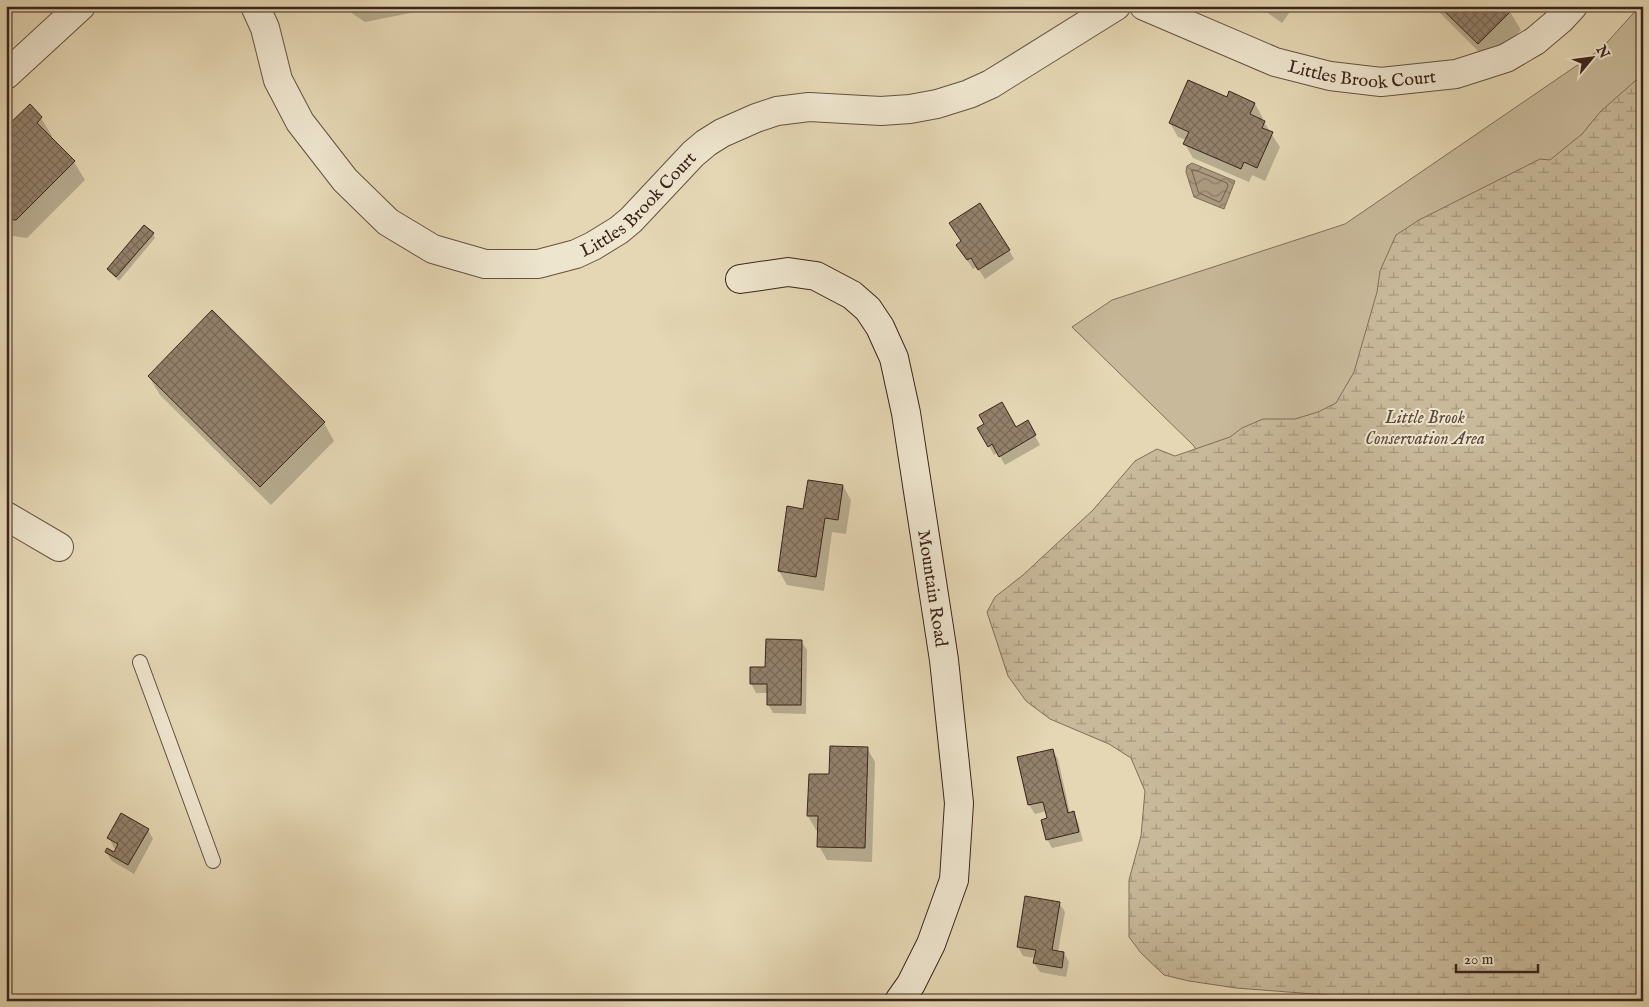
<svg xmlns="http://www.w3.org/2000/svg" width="1649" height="1007" font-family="'IM FELL English',serif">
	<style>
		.green { fill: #c8b99a; stroke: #826e5a }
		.wetland { fill: url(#wetland-marsh); stroke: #826e5a }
		.water { fill: url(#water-waves); stroke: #7e6b58 }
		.shadow { fill: #0003 }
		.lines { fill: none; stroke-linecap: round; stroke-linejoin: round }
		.shore { stroke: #735f4e; stroke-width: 1 }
		.building { fill: url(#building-cross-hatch); stroke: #3b241b }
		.lane-casing { stroke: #665141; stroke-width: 16 }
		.street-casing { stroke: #665141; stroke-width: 30 }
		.secondary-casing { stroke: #3b241b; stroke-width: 30 }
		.lane { stroke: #eee5ce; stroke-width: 14 }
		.street { stroke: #eee5ce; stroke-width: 28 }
		.secondary { stroke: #eee5ce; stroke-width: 28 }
		.labels { text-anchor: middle; stroke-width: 4; stroke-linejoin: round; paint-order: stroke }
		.street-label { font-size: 18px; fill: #3b241b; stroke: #eee5ce }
		.park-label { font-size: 18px; font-style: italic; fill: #5e493b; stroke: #eee5ce }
	</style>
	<defs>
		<pattern id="wetland-marsh" width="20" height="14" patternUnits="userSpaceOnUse" patternTransform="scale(1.25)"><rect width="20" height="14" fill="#c8b99a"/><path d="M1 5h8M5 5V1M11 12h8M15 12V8" fill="none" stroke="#a4967d"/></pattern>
		<pattern id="water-waves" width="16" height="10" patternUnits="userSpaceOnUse" patternTransform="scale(1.25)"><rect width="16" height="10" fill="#ab9a80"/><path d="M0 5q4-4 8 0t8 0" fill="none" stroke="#8c7d68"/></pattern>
		<pattern id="building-cross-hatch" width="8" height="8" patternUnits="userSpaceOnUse" patternTransform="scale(1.25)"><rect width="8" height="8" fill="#93816b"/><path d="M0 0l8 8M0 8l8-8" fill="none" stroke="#796957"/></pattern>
	</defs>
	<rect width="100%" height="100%" fill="#e5d7b4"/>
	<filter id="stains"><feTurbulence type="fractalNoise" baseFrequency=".004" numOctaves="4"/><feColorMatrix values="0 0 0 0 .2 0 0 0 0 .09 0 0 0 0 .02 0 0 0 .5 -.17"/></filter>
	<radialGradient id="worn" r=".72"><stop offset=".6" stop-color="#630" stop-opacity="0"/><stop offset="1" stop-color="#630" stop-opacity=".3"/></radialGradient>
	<path class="green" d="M1640,6H1643V1001L1275,621L1194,446L1072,327L1112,300L1345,224L1601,49Z"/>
	<path class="wetland" d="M1643,74V1001H1372L1353,997L1236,988L1189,981L1164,975L1141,953L1129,937V880L1141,836L1145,791L1131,758L1109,744L1050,719L1026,701L1008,676L987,612L995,597L1023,575L1093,510L1135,461L1157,449L1175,456L1230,437L1242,428L1263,419H1295L1318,412L1336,403L1354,372L1377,292L1380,271L1396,235L1419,220L1540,159L1550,160L1582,134L1601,111Z"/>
	<path class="water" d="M1192,163L1235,181L1224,209L1194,197L1186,172L1187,166Z"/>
	<path class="shadow" d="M341,6H446L365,22Z
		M1258,6H1294L1282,23Z
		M1433,6H1513L1509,10L1521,30L1489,62Z
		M1228,98L1255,104L1263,118L1261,120L1264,122L1280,147L1265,181L1252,175L1249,182L1193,158L1185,144L1186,140L1178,137L1170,123Z
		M30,106L41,118L52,136L50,138L74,162L85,180L27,238L13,236L6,243V129Z
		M153,234L155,238L119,281L111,273L108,269Z
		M1009,250L1014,259L985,279L977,267L973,269L963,254Z
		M149,377L324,423L334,441L271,505L160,395Z
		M1027,422L1040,445L1005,465L998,453L994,455L979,429H1016Z
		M843,486L851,500L846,534L832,532L824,591L787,585L779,571L788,508L804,510Z
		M801,641L807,650L806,714L773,713L768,704V693H756L751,683L767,668Z
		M867,748L875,762L872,862L827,860L819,846V830H816L808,816L830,775Z
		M1052,750L1058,759L1070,813H1073L1078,822L1083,841L1052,848L1047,839L1049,819L1047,811L1035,814L1029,805Z
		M148,830L153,839L134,874L112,861L106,852L114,854L117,849L114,848L109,838Z
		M1059,903L1065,912L1058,952L1064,953L1069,962L1066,977L1040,972L1034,963L1035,958L1023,956L1018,947Z"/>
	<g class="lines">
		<path class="shore" d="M1192,170H1195L1227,183L1228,186L1221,201L1219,202L1199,193Z"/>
	</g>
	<path class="building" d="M1439,6H1507L1511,11L1478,44Z
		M1188,80L1227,97L1229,91L1255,103L1250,114L1265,121L1262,128L1273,132L1257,168L1244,162L1241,169L1183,144L1189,132L1169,123Z
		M30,104L42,117L37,123L75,161L16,220L6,219V127Z
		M980,203L1010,250L978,270L971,258L967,260L956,245L961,241L949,223Z
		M144,225L154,233L116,277L107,269Z
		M212,310L325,422L260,487L148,376Z
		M1002,402L1016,427L1028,420L1036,435L999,457L992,444L988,447L977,428L984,424L979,415Z
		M808,480L843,485L838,520L825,518L816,577L778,571L787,506L803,509Z
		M766,639L802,640L801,705H767V684H750V667H765Z
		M830,746L868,747L865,848L817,847L818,816H807L809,774H829Z
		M1053,749L1068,813L1074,811L1079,832L1046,840L1041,820L1047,818L1043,802L1028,805L1017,757Z
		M121,813L149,829L128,865L105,852L107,848L114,852L118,844L107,838Z
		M1025,896L1060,902L1052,950L1064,952L1062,968L1033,963L1036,950L1017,947Z"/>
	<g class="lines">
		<defs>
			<path id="lane" d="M140,662L213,861"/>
			<g id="street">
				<path id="s1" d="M255,6L265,28L278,80L300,122L345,180L388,222L433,249L485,264H538L576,254L593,246L619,230L631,220L693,154L706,143L722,133L756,118L777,111L809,107L881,111L910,109L937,104L969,94L991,84L1116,6"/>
				<path id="s2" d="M1144,6L1275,62L1330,76L1381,82L1456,74L1506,58L1535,41L1561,19L1573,6"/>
				<path d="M6,75L81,6"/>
				<path d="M6,516L59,547"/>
			</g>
			<g id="secondary">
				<path id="s3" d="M740,279L788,272L816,276L852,295L868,309L880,327L894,358L906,413L944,660L959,803L954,880L931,944L911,984L899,1001"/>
			</g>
		</defs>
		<use href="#lane" class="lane-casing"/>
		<use href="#street" class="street-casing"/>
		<use href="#secondary" class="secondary-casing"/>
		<use href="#lane" class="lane"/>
		<use href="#street" class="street"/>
		<use href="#secondary" class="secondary"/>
	</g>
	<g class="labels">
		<g class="street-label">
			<text dy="6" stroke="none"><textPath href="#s2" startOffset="231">Littles Brook Court</textPath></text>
			<text dy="6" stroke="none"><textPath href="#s1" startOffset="538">Littles Brook Court</textPath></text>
			<text dy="6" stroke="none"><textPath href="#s3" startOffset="428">Mountain Road</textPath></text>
		</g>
		<g class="park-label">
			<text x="1425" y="423">Little Brook<tspan x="1425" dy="21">Conservation Area</tspan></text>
		</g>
	</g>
	<rect width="1649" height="1007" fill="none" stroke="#e5d7b4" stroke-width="25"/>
	<rect x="8" y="8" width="1634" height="992" fill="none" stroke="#3b241b" stroke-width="2.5"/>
	<rect x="12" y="12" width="1624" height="982" fill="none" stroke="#3b241b"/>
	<g transform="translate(1592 58) rotate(61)" stroke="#eee5ce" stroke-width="4" paint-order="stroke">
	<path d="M0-4L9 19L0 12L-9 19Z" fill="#3b241b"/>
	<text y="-8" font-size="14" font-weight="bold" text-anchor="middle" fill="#3b241b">N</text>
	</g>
	<path d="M1456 964v8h82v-8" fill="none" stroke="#3b241b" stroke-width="2.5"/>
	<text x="1464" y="964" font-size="15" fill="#3b241b" stroke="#eee5ce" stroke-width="4" paint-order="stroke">20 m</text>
	<rect width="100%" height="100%" filter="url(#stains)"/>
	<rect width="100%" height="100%" fill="url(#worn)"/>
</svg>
